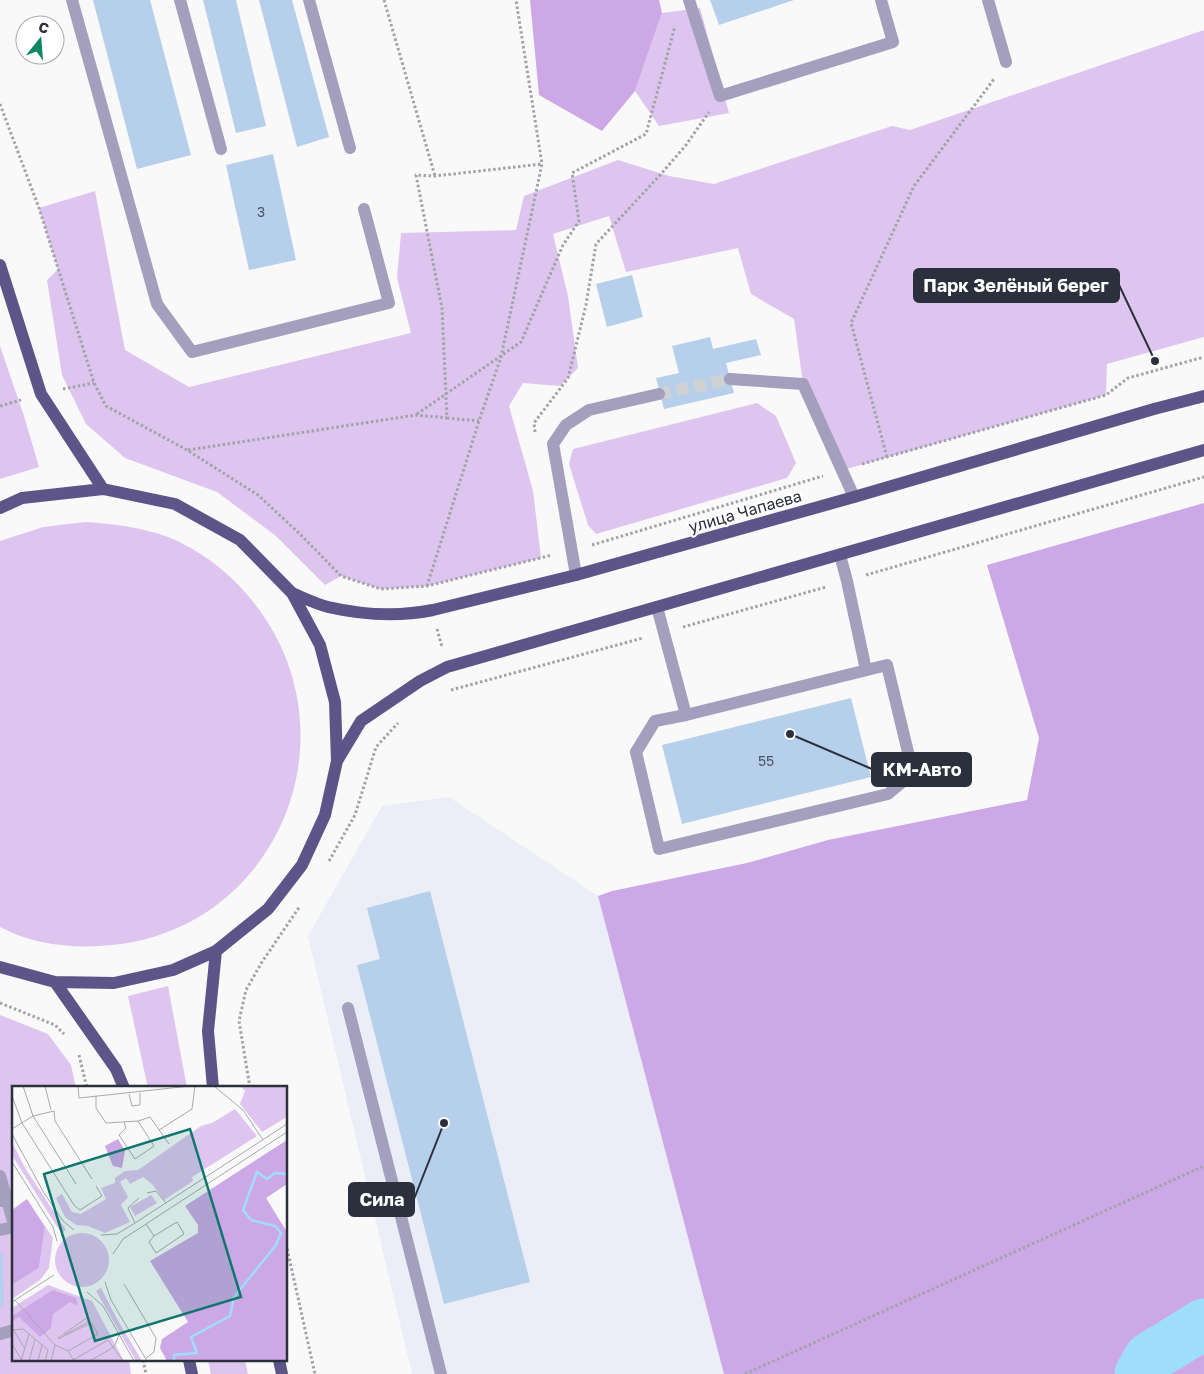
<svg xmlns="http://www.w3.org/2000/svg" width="1204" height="1374" font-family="'Golos Text',sans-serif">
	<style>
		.built { fill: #ebeef6 }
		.green { fill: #dec5ef }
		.forest { fill: #cda8e6 }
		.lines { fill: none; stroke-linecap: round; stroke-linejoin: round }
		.river { stroke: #9fddfc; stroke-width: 51 }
		.building { fill: #b6cfea }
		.minor-tunnel { stroke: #d0d1d3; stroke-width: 12; stroke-dasharray: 12 6; stroke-linecap: butt }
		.path { stroke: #a1a3a8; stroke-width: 3; stroke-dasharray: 2.5 2.5; stroke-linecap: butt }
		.minor { stroke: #a39fbc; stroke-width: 12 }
		.major { stroke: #5d5487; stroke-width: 12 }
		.labels { text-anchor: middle; stroke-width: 4.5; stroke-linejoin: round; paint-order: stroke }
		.number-label { font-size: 14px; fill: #4e5868 }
		.street-label { font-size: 16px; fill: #2c303c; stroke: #fff }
		.inset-river { fill: none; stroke: #9fddfc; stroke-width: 2.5 }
		.inset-road { fill: none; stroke: #a7a9ad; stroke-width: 1 }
		.view { fill: #0f766e; fill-opacity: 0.15; stroke: #0f766e; stroke-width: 2.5 }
		.inset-edge { fill: none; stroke: #2c303c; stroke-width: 2.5 }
		.leader { fill: none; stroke: #2c303c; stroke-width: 2 }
		.callout-dot { fill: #2c303c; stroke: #fff; stroke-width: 2 }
		.callout { fill: #2c303c; stroke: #2c303c; stroke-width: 2 }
		.callout-label { font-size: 18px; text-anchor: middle; font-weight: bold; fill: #fff }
	</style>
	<rect width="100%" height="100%" fill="#f9f9f9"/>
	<path class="built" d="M449,797L598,896L724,1374H412L308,936L382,806Z"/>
	<path class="green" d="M700,8L729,113L659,126L635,91L662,13Z
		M1204,30V337L1107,364L1106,395L843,470L803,384L794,319L751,294L738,248L626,272L609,216L553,234L568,296L578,368L560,386L523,383L509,406L533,491L541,558L427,586L381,589L341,576L325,585L276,536L217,492L125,458L86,424L62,375L47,280L58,269L39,208L95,191L125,350L189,387L411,333L397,278L401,233L516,230L524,196L618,160L669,176L714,184L892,126L910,130Z
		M0,346L24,416L39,467L0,479Z
		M757,403L776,416L796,463L787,478L596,534L588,525L569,464L573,449Z
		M85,522C114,524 141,527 168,537C200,550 229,572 250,598C359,728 282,928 112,945C74,949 34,945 0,927V541L43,527Z
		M168,986L187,1088H148L128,996Z
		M0,1015L48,1034L71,1065L76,1088H14V1360H129L131,1374H0Z
		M208,1360H245L248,1374H211Z"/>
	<path class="forest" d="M530,0H659L662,13L635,91L602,131L539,95Z
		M1204,503V1374H724L598,896L612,891L747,863L828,840L1027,800L1039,738L987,565Z"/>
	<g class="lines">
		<path class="river" d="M1140,1374L1149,1358L1204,1324"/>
	</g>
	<path class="building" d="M93,0H150L191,155L137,169Z
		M203,0H236L266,126L236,133Z
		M259,0H292L329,137L297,147Z
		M710,0H794L719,25Z
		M273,154L296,260L249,270L226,165Z
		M632,275L643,317L607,327L596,284Z
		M710,337L713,349L756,339L761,355L726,363L734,393L664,409L656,378L679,373L672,346Z
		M851,698L871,777L682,824L662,745Z
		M430,891L530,1282L444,1304L357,965L380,959L367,908Z
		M3,1253L4,1306L0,1307V1254Z"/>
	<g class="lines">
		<path class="minor-tunnel" d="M659,394L730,379"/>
		<path class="path" d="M384,0L435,176
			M0,104L39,208L94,383L106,406L187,450L258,495L302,536L341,576L381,589L427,586L552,555
			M63,389L94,383
			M0,406L21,400
			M417,414L521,342L563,245L579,221L572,173L646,134L675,26
			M447,418L479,421
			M535,432L534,423L568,378L586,305L596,244L661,174L686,145L709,112
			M188,450L416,415L447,418L442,308L416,175L435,176L542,164
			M887,457L851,323L914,186L994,79
			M862,464L1106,395L1128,378L1204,357
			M592,545L823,476
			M866,575L1204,477
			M427,586L479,421L501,357L542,164L516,0
			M683,627L826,587
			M437,629L442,647
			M451,690L643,638
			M329,861L355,815L376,747L398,723
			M0,1003L55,1025L64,1034
			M79,1055L87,1088
			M250,1088L239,1021L246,990L262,962L300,906
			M286,1244L315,1374
			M143,1360L146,1374
			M745,1374L1204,1166"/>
		<path class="minor" d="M72,0L157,304L192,352L389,303L364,209
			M180,0L221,149
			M309,0L350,148
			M689,0L720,96L893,42L881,0
			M988,0L1006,62
			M730,379L803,384L854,497
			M840,555L847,581L866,670
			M576,575L553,444L566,425L589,410L659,394
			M657,607L686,715L887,665L913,773L888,794L659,849L636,752L655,721L686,715
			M348,1008L441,1374
			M0,1176L7,1200
			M0,1201L7,1200L14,1224
			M0,1230L14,1227
			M0,1334L14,1330"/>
		<path class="major" d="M0,265L41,394L103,489
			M0,508L22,498L103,489L175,504L240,540L292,593L320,645L335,702L337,761L325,815L302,865L268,909L216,951L173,970L114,983L55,982L0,967
			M292,593C304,598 316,604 328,607C363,615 398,617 433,610L576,575L854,497L1154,409L1204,396
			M337,761L361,721L420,681L447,667L1204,450
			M55,982L116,1069L124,1088
			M213,1088L208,1031L216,951
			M189,1360L192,1374
			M279,1360L282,1374"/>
	</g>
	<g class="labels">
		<g class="number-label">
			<text x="261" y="217">3</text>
			<text x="766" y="766">55</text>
		</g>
		<g class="street-label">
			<text transform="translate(745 511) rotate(-16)" y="6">улица Чапаева</text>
		</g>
	</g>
	<g transform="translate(12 1086)">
		<rect width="275" height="275" fill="#f9f9f9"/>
		<path d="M228,0H275V31L250,46L228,18L233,5ZM223,23L245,50L180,91L181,95L152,114L140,98L131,91L118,98L114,92L108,96L116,111L109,119L118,136L93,147L76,140L64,139L53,131L44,112L50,108L60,126L69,128L94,113L89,102L103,97V92L113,85L126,84L189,40L200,37ZM0,56L13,82L54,144L49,147L1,71ZM139,109L145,117L123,130L118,121ZM15,113L41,152L37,182L28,194L0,213V199L27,182L33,141ZM43 174a27 27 0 1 1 54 0a27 27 0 1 1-54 0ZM36,199L80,215L112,275H0V222ZM89,202L104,231L130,275H124L84,205Z" fill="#dec5ef"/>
		<path d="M106,53L113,65L110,82L101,80L93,60ZM275,54V98L254,112L275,146V275H155L148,262L150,253L176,236L138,175L186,147V139L173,120ZM15,113L33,141L27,182L0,199V124ZM41,204L64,212L66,220L58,216L41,228L39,242L28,251L7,231L0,235V230Z" fill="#cda8e6"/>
		<path class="inset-river" d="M162,275V269L185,267L179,251L218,230L222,211L264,159L269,147L263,140L239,134L231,124L245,86L255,93L263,87L275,88"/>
		<path class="inset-road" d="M11,0L21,30L64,98M33,0L39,24M66,0L67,12L178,0M202,0L231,24L251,54M117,8L120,20L128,19V7M0,10L10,37L62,119L68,124L90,110L84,100M84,10V22L94,37L126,35L138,31L157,58M112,36L114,42L107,49L123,73L142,60L126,35M0,43L21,30L42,25L43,35L80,93M147,44L180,23L183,0M0,48L32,107L51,135L62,144M0,76L41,141L45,155M135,107L144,105L154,117M123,137L116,122L127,112M134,138L142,150L165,136L172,148L144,167L137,156L142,150M89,149L105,148L123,137L275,38M101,168L111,153L275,46M93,196L99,214L135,275M112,198L144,252L142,266L134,272M75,206L91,220L122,275M3,214L43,259L56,265L62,275M0,216L42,189M1,243L13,263M0,244L11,243L17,248M52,249L78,235M46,252L76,231L77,234M46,253L79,237L86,248L56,265M0,258L9,273M61,274L96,254L111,275M9,275L17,248L36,264L33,275M17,275L23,253M26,275L30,259M39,275L43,259M78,275L102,261L107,249"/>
		<path class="view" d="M178,43L229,211L83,255L32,88Z"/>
		<rect width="275" height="275" class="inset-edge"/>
	</g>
	<path class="leader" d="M1155 361L1119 285M790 734L872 769M444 1123L414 1199"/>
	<g class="callout-dot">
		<circle cx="1155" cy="361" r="5"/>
		<circle cx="790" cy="734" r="5"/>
		<circle cx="444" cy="1123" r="5"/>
	</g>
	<g class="callout">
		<rect x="914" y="269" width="205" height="33" rx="5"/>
		<rect x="872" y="753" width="99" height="33" rx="5"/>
		<rect x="349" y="1183" width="65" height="33" rx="5"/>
	</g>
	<g class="callout-label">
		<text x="1016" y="292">Парк Зелёный берег</text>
		<text x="922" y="776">КМ-Авто</text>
		<text x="382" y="1206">Сила</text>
	</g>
	<g transform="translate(40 40) rotate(17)"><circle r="24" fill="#ffffff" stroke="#abacb1"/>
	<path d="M0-4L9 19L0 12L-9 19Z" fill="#0f8666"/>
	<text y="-8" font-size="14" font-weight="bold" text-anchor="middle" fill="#2c303c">С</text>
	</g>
</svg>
